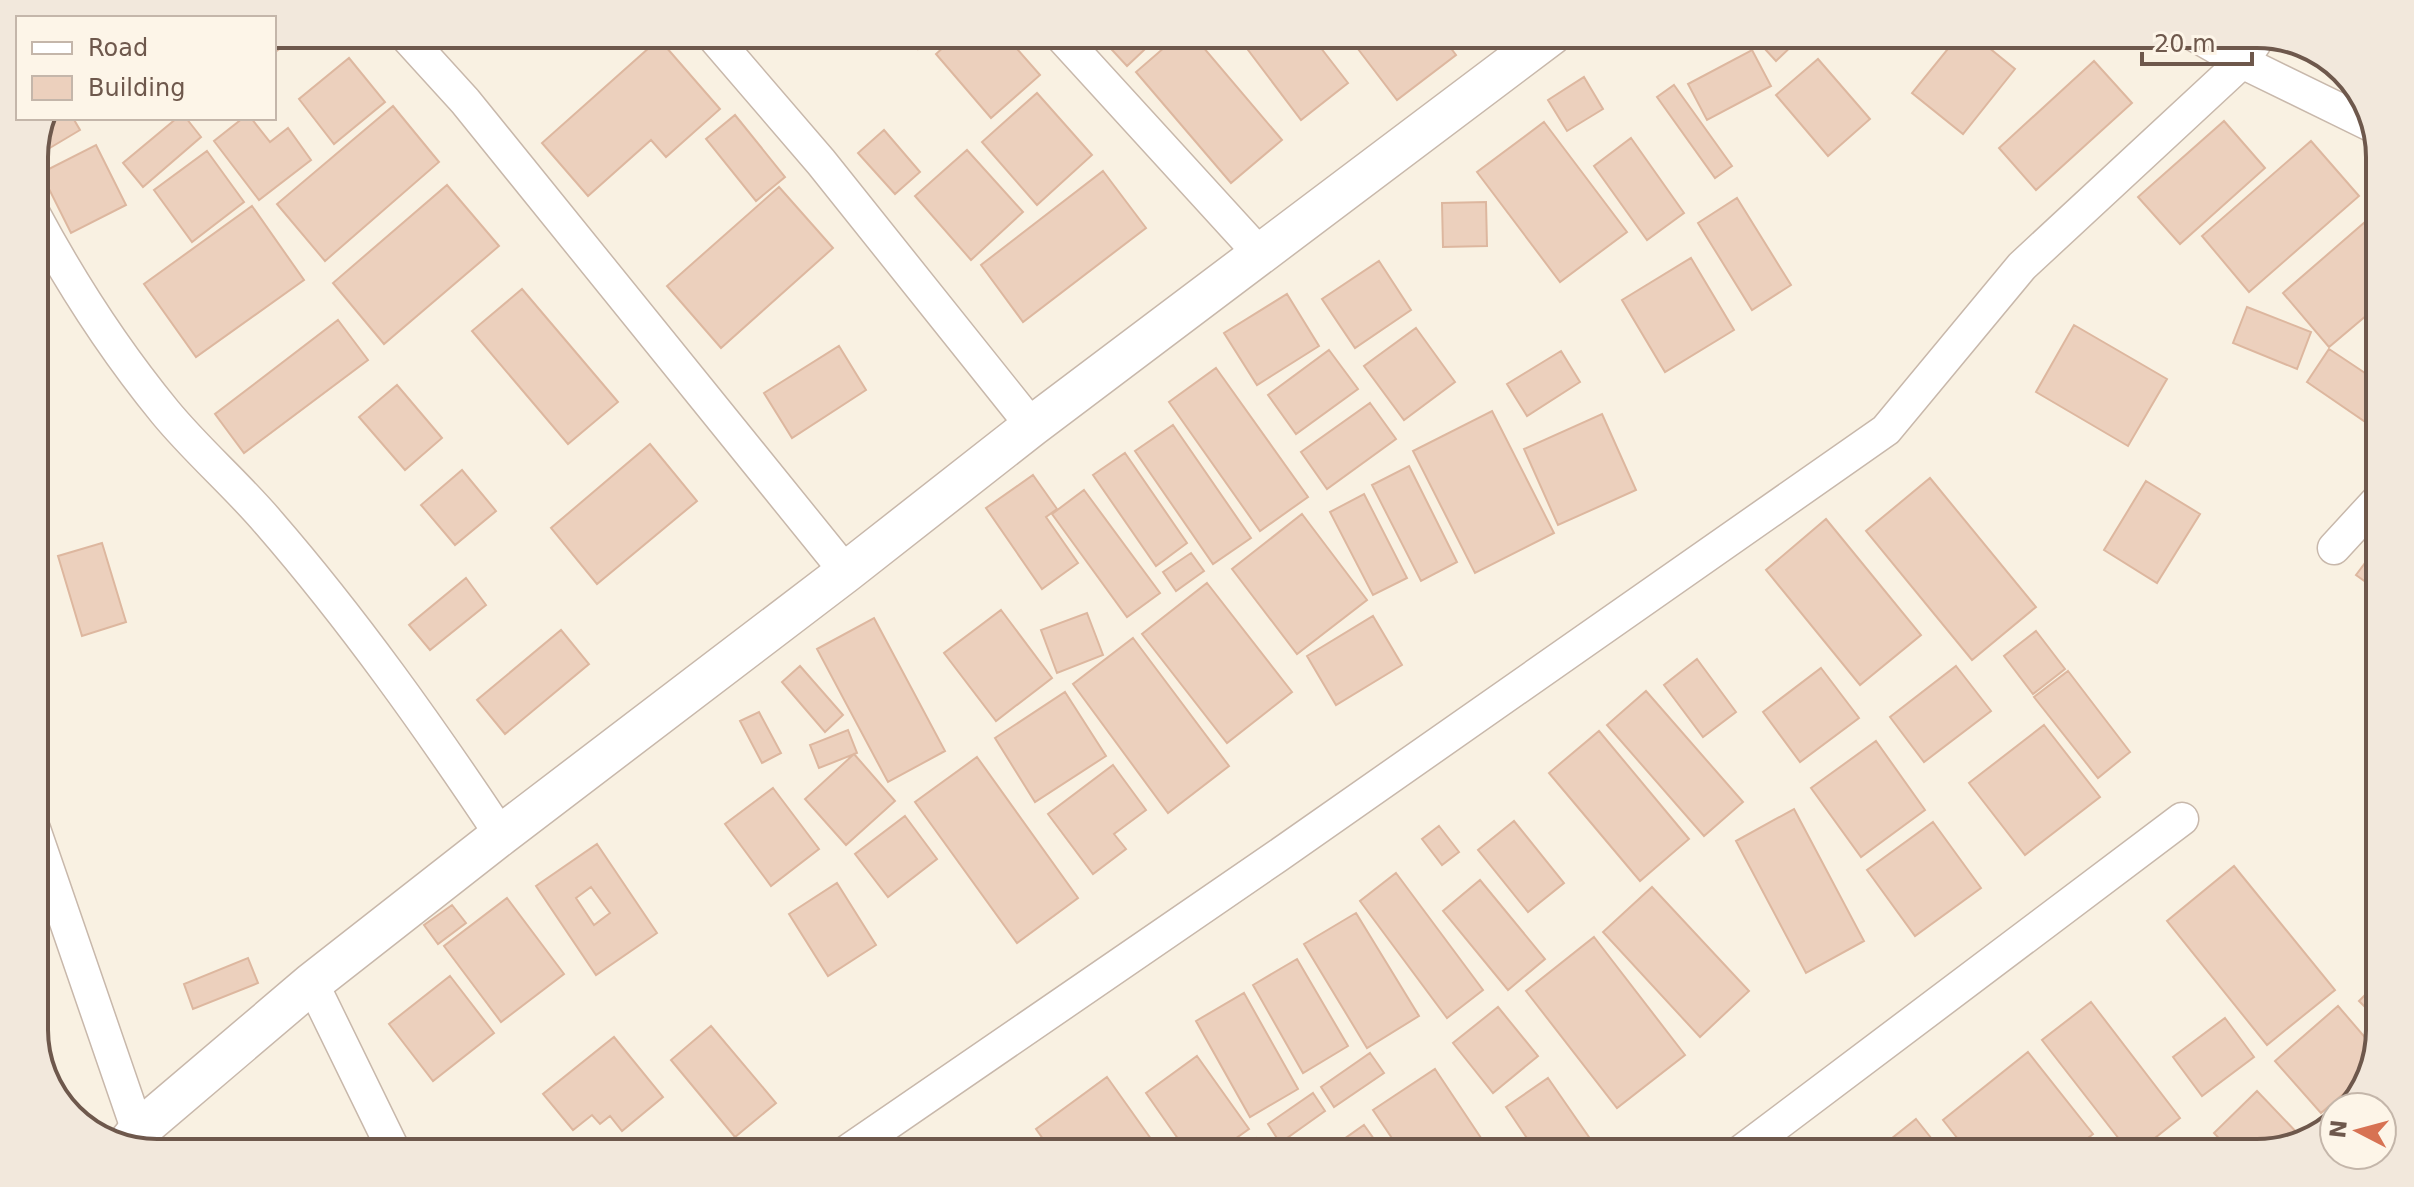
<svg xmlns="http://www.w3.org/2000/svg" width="2414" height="1187" font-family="'DejaVu Sans',sans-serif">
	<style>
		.building { fill: #ecd0bd; stroke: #ddb79f; stroke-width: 2; fill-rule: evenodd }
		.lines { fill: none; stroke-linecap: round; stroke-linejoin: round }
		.minor-casing { stroke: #c8b8ab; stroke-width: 35 }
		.tertiary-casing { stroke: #c8b8ab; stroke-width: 43 }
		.minor { stroke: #fff; stroke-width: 32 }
		.tertiary { stroke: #fff; stroke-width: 40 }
		.rim { fill: none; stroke: #6e584c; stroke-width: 4 }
	</style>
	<rect width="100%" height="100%" fill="#f9f1e2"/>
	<path class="building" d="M274,34H299L274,53Z
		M456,34H478L464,44Z
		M906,34H935L918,49Z
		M958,34H1004L1040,75L991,118L936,54Z
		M1103,34H1161L1127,66L1100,37Z
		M1180,34H1192L1282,140L1231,183L1136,72Z
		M1236,34H1310L1348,83L1301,120Z
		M1377,34H1440L1456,55L1397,100L1358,49Z
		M1755,34H1794L1799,39L1776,61L1753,36Z
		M1960,34H1972L2015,69L1963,134L1912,93Z
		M659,39L720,109L666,157L651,140L588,196L542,143Z
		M1752,50L1771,86L1707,120L1688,84Z
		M349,58L385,102L334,144L299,99Z
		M1818,59L1870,119L1828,156L1776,95Z
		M2094,61L2132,103L2036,190L1999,148Z
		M1584,77L1603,109L1567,131L1548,100Z
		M1674,85L1732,166L1715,178L1657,97Z
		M1037,93L1092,155L1037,205L982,142Z
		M393,106L439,162L325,261L277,204Z
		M735,115L785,177L756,201L706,139Z
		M49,118H73L80,130L38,155L34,149Z
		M177,118H186L201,137L143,187L123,163Z
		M243,118H251L270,142L288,128L311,160L259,200L214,141Z
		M2224,121L2265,168L2180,244L2138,197Z
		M1544,122L1627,232L1560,282L1477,172Z
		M884,130L920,172L895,194L858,153Z
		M1631,138L1684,213L1647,240L1594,166Z
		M2311,141L2359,196L2249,292L2202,236Z
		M96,145L126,205L71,233L41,173Z
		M967,150L1023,212L971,260L915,196Z
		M207,151L244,202L192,242L154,190Z
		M1103,171L1146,228L1023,322L981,265Z
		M447,185L499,246L384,344L333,283Z
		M779,187L833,248L721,348L667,286Z
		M1737,198L1791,285L1752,310L1698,223Z
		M1486,202L1487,246L1443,247L1442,203Z
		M252,206L304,280L196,357L144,284Z
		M2380,209V304L2329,347L2283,293Z
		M1691,258L1734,330L1665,372L1622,300Z
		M1379,261L1411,310L1355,348L1322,299Z
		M522,289L618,402L568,444L472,331Z
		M1287,294L1319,346L1257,385L1224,333Z
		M2247,307L2311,332L2297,369L2233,343Z
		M338,320L368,360L244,453L215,414Z
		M2074,325L2167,379L2128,446L2036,392Z
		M1416,328L1455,382L1404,420L1364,366Z
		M2380,328V355L2366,340Z
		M839,346L866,390L792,438L764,393Z
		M2329,349L2380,383V432L2307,382Z
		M1329,350L1358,389L1296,434L1268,395Z
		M1561,351L1580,382L1527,416L1507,384Z
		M1216,368L1308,497L1260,531L1169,402Z
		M397,385L442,438L405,470L359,417Z
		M1370,403L1396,439L1327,489L1301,452Z
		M1492,411L1554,533L1475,573L1413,451Z
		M1602,414L1636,490L1558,525L1524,449Z
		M1173,425L1251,538L1213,564L1135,451Z
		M650,444L697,501L597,584L551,528Z
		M1125,453L1187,543L1156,566L1093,475Z
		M1409,466L1457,562L1421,581L1372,485Z
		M462,470L496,511L455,545L421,505Z
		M1033,475L1057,509L1046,517L1078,563L1042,589L986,508Z
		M1930,478L2036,607L1972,660L1866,531Z
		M2146,481L2200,514L2157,583L2104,550Z
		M1084,490L1160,593L1127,617L1052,514Z
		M1364,494L1407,578L1373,595L1330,512Z
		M1302,514L1367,600L1297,654L1232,569Z
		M1826,519L1921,635L1860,685L1766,570Z
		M102,543L126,622L82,636L58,556Z
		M2380,543V592L2356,575Z
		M1191,553L1204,571L1176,591L1163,572Z
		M466,578L486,605L430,650L409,625Z
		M1207,583L1292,692L1227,743L1142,634Z
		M1001,610L1052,678L996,721L944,653Z
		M1087,613L1103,655L1057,673L1041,630Z
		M1373,616L1402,665L1336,705L1307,656Z
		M874,618L945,751L888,782L817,649Z
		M561,630L589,664L505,734L477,700Z
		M2036,631L2065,669L2033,694L2004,656Z
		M1133,638L1229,766L1168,813L1073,684Z
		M1697,659L1736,712L1703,737L1664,685Z
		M800,666L843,715L825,732L782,682Z
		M1956,666L1991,711L1924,762L1890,717Z
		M1821,668L1859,718L1800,762L1763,712Z
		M2068,671L2130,752L2098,778L2034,697Z
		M1646,691L1743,802L1704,836L1607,725Z
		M1065,692L1106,756L1035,802L995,738Z
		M759,712L781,753L762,763L740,721Z
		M2044,725L2100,797L2025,855L1969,783Z
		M848,730L857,753L819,768L810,745Z
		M1599,731L1689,839L1640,881L1549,773Z
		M1876,741L1925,810L1861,857L1811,788Z
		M854,754L895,801L846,845L805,799Z
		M977,757L1078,898L1017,943L915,802Z
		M1113,765L1146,810L1114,834L1126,849L1093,874L1048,814Z
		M773,788L819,849L771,886L725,824Z
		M1794,809L1864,941L1806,973L1736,841Z
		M905,816L937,859L888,897L855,854Z
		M1514,821L1564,883L1528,912L1478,850Z
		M1933,822L1981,888L1915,936L1867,870Z
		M1439,826L1459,852L1442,865L1422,839Z
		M597,844L657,933L596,975L536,886ZM591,887L610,913L594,925L576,898Z
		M2234,866L2335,990L2267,1045L2167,921Z
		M1396,873L1483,990L1447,1018L1360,901Z
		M1480,880L1545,959L1508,990L1443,911Z
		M837,883L876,945L828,976L789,914Z
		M1652,887L1749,991L1700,1037L1603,932Z
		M507,898L564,974L501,1022L444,946Z
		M452,905L466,923L438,944L424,925Z
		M1356,913L1419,1016L1367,1048L1304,944Z
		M1594,937L1685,1055L1617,1108L1526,991Z
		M248,958L258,983L193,1009L184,984Z
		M1297,959L1348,1046L1303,1073L1253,985Z
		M450,976L494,1033L433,1081L389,1024Z
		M2380,980V1022L2359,1001Z
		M1244,993L1298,1089L1250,1117L1196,1021Z
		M2091,1002L2180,1118L2136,1153H2130L2042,1040Z
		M2338,1006L2375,1049L2371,1070L2321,1113L2275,1061Z
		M1498,1007L1538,1056L1493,1093L1453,1043Z
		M2225,1018L2254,1057L2202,1096L2173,1057Z
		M711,1026L776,1103L735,1137L671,1060Z
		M614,1037L663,1097L622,1131L610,1116L600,1124L592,1115L573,1130L543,1094Z
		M2028,1052L2093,1134L2069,1153H1969L1943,1120Z
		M1370,1053L1384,1073L1334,1107L1321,1087Z
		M1197,1056L1249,1129L1215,1153H1188L1146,1093Z
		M1435,1069L1491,1153H1402L1373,1110Z
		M1107,1077L1161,1153H1053L1036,1129Z
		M1548,1078L1600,1153H1537L1506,1107Z
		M2257,1091L2303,1139L2257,1153H2232L2214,1133Z
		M1313,1093L1325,1111L1280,1143L1268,1124Z
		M1916,1119L1943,1153H1894L1886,1143Z
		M1364,1125L1384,1153H1324Z
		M1256,1138L1267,1153H1234Z
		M567,1139L578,1153H549Z
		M2202,1143L2211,1153H2190Z"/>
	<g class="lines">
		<defs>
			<path id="minor" d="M404,34L465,101L846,572
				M711,34L821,162L1032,426
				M1059,34L1260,254
				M2193,34L2242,62L2371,125
				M34,214C71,283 115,351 165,412C197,451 236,484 269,523C354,621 429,727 501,835
				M2334,548L2380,498
				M34,829L138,1131
				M312,983L395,1153
				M845,1153L1276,857L1886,430L2022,266L2242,62L2260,35
				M1739,1153L2182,819"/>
			<path id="tertiary" d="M126,1146L138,1131L312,983L501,835L846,572L1032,426L1552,34"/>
		</defs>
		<use href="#minor" class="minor-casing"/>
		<use href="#tertiary" class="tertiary-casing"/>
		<use href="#minor" class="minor"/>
		<use href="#tertiary" class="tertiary"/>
	</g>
	<path d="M0 0H2414V1187H0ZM157 48H2257A109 109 0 0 1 2366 157V1030A109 109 0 0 1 2257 1139H157A109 109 0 0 1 48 1030V157A109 109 0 0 1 157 48Z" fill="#f2e8dc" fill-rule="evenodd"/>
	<path class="rim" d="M157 48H2257A109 109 0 0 1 2366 157V1030A109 109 0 0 1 2257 1139H157A109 109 0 0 1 48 1030V157A109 109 0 0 1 157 48Z"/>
	<rect x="16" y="16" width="260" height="104" fill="#fdf5e8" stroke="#c4b6aa" stroke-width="2"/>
	<rect x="32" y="42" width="40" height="12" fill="#ffffff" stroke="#c4b6aa" stroke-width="2"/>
	<text x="88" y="56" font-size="24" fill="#6e584c">Road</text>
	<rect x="32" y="76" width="40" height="24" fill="#ecd0bd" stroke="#c4b6aa" stroke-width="2"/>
	<text x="88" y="96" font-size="24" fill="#6e584c">Building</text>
	<g transform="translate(2358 1131) rotate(276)"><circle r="38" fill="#fdf5e8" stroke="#c4b6aa" stroke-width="2"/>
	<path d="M0-6L14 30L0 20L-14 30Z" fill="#d77253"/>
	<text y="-12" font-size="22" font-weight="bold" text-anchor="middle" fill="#6e584c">N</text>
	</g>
	<path d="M2142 52v12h110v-12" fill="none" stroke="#6e584c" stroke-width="4"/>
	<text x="2154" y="52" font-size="24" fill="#6e584c" stroke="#fdf5e8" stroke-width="6" paint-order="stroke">20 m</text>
</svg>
